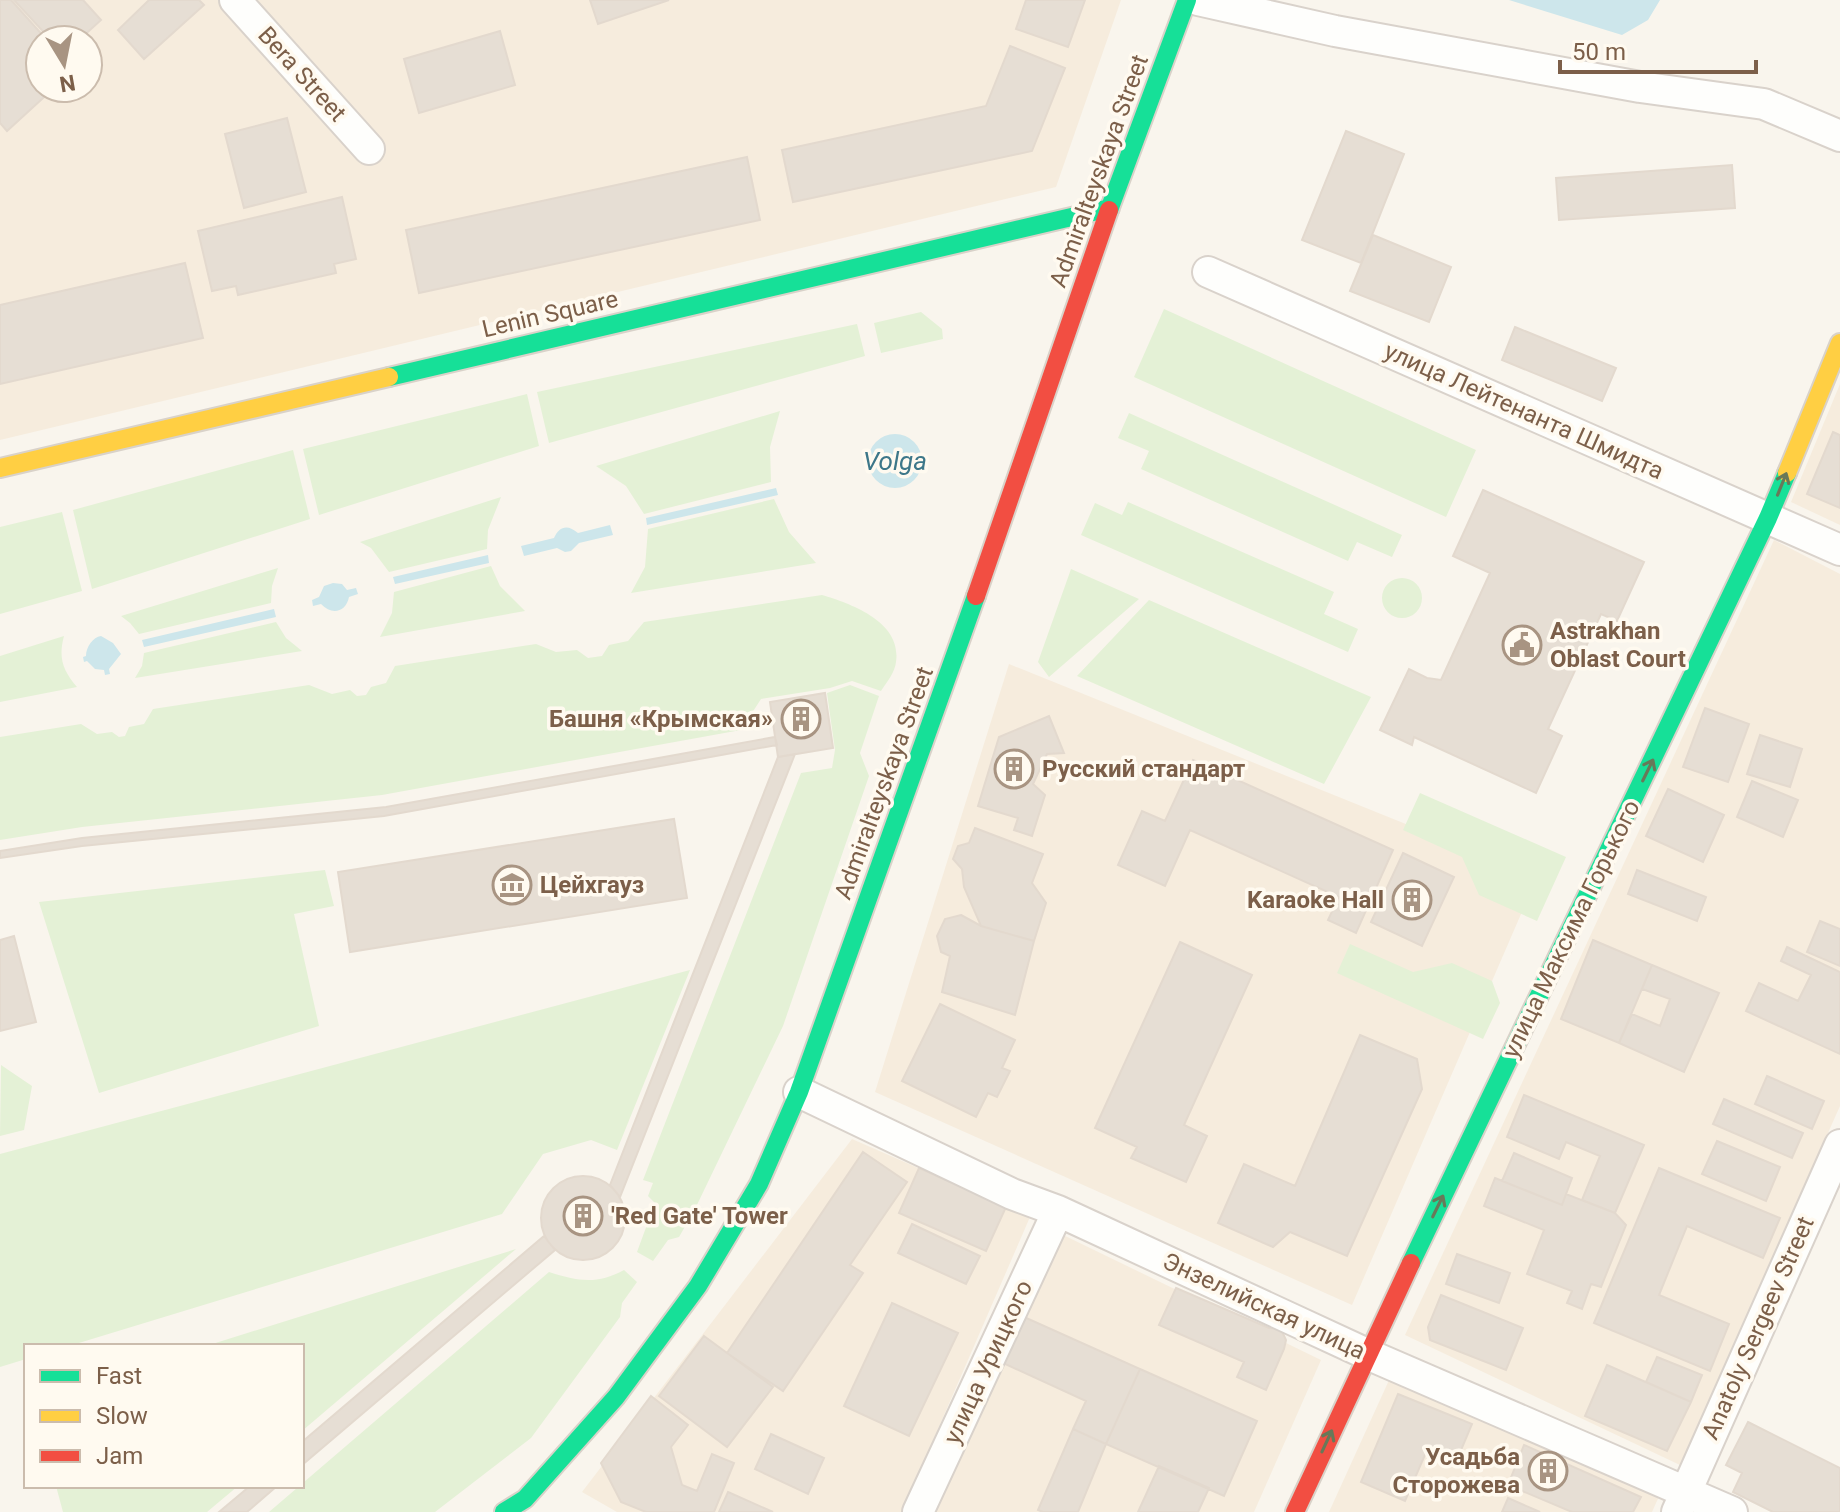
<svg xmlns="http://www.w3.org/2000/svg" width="1840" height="1512" font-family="Roboto,sans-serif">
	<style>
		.residential { fill: #f6ecdd; fill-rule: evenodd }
		.green { fill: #e4f1d6 }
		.water { fill: #cde6eb }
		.building { fill: #e6ded4; stroke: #e3d9ce; stroke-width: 2 }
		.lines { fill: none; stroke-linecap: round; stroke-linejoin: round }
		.street-casing { stroke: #d9d2cb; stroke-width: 34 }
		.fast-casing { stroke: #d9d2c9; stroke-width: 22 }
		.slow-casing { stroke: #d9d2c9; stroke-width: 22 }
		.jam-casing { stroke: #d9d2c9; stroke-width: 22 }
		.street { stroke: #fefefc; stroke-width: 30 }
		.fast { stroke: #16e098; stroke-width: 18 }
		.slow { stroke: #ffcf43; stroke-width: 18 }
		.jam { stroke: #f24e42; stroke-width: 18 }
		.oneway { stroke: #687959 }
		.labels { text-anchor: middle; stroke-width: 7; stroke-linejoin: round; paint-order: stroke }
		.street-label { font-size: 24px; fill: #7c5f49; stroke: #fffaf0 }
		.poi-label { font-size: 24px; font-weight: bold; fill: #7c5f49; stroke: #fffaf0; text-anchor: start }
		.water-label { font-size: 26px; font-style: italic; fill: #3d7789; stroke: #fffaf0 }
	</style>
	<rect width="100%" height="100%" fill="#f9f5ed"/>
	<path class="residential" d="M0,0H1121L1056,187L0,440ZM40,40H88V88H40Z
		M1840,384V525L1791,502Z
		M1774,540L1840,574V1106L1680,1465L1405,1335Z
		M1009,664L1537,877L1352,1305L875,1092Z
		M852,1139L1030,1217L902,1512H617L582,1492Z
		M1057,1232L1321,1360L1254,1512H929Z
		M1390,1378L1661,1492L1652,1512H1329Z"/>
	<path class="green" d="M1164,309L1476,450L1446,517L1134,377Z
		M921,312L942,329L943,339L881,353L874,323Z
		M857,324L865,356L549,443L537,392Z
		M527,394L539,446L319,515L303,449Z
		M780,411L770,447L771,482L644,514L626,486L596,466Z
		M1129,413L1402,535L1392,557L1357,542L1348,561L1141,469L1149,451L1118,438Z
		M293,450L310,519L92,589L73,510Z
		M501,497L488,530L487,549L389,572L371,548L360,542Z
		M774,499L789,532L816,563L631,593L645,567L648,529Z
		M1128,502L1334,592L1324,614L1358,629L1348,652L1081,535L1095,503L1122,515Z
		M62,512L82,591L0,614V527Z
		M491,566L500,586L525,611L380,637L392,613L394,592Z
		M278,568L272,586L271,603L139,634L130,623L121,616Z
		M1071,569L1139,599L1049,677L1038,662Z
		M1382 598a20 20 0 1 1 40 0a20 20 0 1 1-40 0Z
		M822,595C852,604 902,622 896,662C895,672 887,682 881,691L852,681L830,688L761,699L741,730L382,795L82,827L0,840V737L81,724L97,734L112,732L119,737L125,736L129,727L144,724L153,709L309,685L332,694L350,690L357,696L366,695L371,687L386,683L395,666L536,644L556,652L577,650L588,658L602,656L609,645L628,641L644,622Z
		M1149,600L1371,697L1324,784L1077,676Z
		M276,622L286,638L302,651L135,678L142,666L144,653Z
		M64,636C58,658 63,671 77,687L0,702V656Z
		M850,685L879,696L860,753L869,776L783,1026L695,1209L679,1237L668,1240L653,1261L637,1252L655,1203L648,1196L653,1183L643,1180L801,773L832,768L835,750L827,693Z
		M1420,793L1566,857L1537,921L1479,895L1462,857L1403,830Z
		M325,870L334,906L294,914L319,1026L99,1093L39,902Z
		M1350,944L1413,972L1452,963L1492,981L1500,1003L1483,1039L1337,973Z
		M690,970L617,1150L591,1140L543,1154L502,1214L69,1346H26V1359L0,1367V1154Z
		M1,1065L32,1086L24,1130L0,1136Z
		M516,1249L302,1431V1346H206Z
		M624,1270L637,1282L622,1303L620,1317L531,1438L435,1512H269L549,1272C577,1281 597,1285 624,1270Z
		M56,1486H238L207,1512H63Z"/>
	<path class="water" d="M1509,0H1660L1648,20L1622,35Z
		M868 461a27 27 0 1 1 54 0a27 27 0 1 1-54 0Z
		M776,488L778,495L647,525L646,518Z
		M610,525L613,535L579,543L571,551L565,552L557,548L524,556L521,546L554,538C559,526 568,524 578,533Z
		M488,555L489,563L395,584L393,577Z
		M333,583L342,584L347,590L356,588L358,594L349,597C346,612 332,616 321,604L313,606L312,600L319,597L324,586Z
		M274,609L276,617L144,647L142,640Z
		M101,636L113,643L121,654L109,669L110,674L105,675L104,670L95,669L87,661L84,662L83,657L86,656C86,647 93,637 101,636Z"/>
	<path class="building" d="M0,0H11L47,40H40V88H54L7,131L0,123Z
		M14,0H83L101,20L79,40H51Z
		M199,0L204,5L144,59L118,30L149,0Z
		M590,0H669L598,24Z
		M1026,0H1085L1068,47L1016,29Z
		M500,31L515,85L419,113L404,59Z
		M1010,46L1065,68L1032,151L793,202L782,150L986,106Z
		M287,118L306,192L244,208L225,134Z
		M1346,131L1404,154L1361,263L1302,240Z
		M747,157L760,220L419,293L406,230Z
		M1732,165L1735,208L1559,220L1556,178Z
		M342,197L356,259L334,264L336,273L238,295L236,286L212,291L198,231Z
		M1373,235L1451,267L1429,322L1350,291Z
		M185,263L203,338L0,384V305Z
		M1515,327L1616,368L1602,401L1502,360Z
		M1833,432L1840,435V508L1807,494Z
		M1483,490L1644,562L1617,621L1601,614L1548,729L1562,736L1536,793L1414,737L1412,745L1380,730L1409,669L1427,678L1441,680L1490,573L1453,556Z
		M825,693L833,748L778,757L770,702Z
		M1705,708L1749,724L1728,782L1683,767Z
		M1049,716L1064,753L1047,754L1033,784L1045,795L1032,836L1014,830L1018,818L978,806L999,737Z
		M1760,735L1802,749L1790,787L1747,774Z
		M775,737L777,745L384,816L82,846L0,858V851L82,838L386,807Z
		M795,754L620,1197L610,1185L778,757Z
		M1193,760L1393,850L1356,933L1328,920L1339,897L1190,830L1165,886L1118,865L1142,811L1165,821Z
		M1752,781L1798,800L1783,837L1737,817Z
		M1668,789L1724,815L1703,862L1646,836Z
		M674,819L687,898L350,952L338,872Z
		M975,828L1043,854L1032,883L1046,903L1034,941L981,926L964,887L962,869L953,859L958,846L969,843Z
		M1403,853L1454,877L1422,946L1371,922Z
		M1637,870L1706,897L1697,921L1628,894Z
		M961,915L981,926L1034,941L1015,1015L942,992L950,956L941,952L937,936L945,919Z
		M1820,921L1840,929V966L1807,952Z
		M14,936L36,1022L0,1031V940Z
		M1593,940L1652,965L1619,1043L1561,1019Z
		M1180,942L1252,975L1184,1125L1207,1136L1186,1182L1131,1158L1137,1147L1095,1128Z
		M1787,947L1840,972V1054L1746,1011L1759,983L1798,1001L1811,975L1781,961Z
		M1652,965L1719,993L1684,1072L1619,1043L1632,1014L1660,1026L1670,999L1642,989Z
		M940,1004L1015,1040L1002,1068L1010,1071L997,1097L988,1093L976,1117L902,1081Z
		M1360,1035L1417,1059L1422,1089L1347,1256L1290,1232L1273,1247L1218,1223L1244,1164L1295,1186Z
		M1767,1076L1824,1101L1812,1129L1755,1104Z
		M1524,1095L1644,1145L1615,1213L1582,1200L1600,1156L1566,1142L1559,1159L1507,1137Z
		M1724,1099L1803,1133L1792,1158L1713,1124Z
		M1717,1141L1780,1167L1766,1201L1702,1174Z
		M863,1152L907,1182L850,1265L863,1273L783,1391L727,1353Z
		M1514,1153L1572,1178L1562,1205L1502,1181Z
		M919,1168L1006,1207L986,1251L899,1213Z
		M1659,1168L1780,1218L1763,1258L1687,1226L1659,1295L1729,1324L1710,1371L1594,1323Z
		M541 1218a42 42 0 1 1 84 0a42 42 0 1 1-84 0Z
		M1495,1178L1562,1205L1566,1194L1615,1213L1626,1225L1601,1287L1591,1284L1582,1309L1567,1303L1572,1291L1527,1274L1544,1230L1484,1206Z
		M912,1224L980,1256L966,1284L898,1253Z
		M544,1236L555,1250L302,1465V1442Z
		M1457,1254L1510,1273L1499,1303L1446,1284Z
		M1176,1288L1269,1328L1281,1329L1286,1340L1284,1349L1266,1390L1237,1377L1244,1362L1159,1325Z
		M1441,1295L1523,1328L1506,1370L1430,1340L1428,1327Z
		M892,1303L958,1333L909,1436L844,1406Z
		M1024,1317L1140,1369L1106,1444L1073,1429L1086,1401L1003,1363Z
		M704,1336L773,1387L727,1447L659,1396Z
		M1657,1357L1702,1375L1691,1402L1646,1382Z
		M1607,1365L1691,1402L1667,1451L1585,1416Z
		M1140,1369L1257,1421L1224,1496L1106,1444Z
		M1398,1394L1472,1424L1456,1462L1427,1450L1405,1501L1361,1482Z
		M651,1396L688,1425L671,1447L682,1485L697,1491L712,1454L734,1463L714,1512H646L621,1502L601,1463Z
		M1748,1422L1840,1468V1512H1773L1733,1492L1742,1473L1726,1465Z
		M1073,1429L1106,1444L1078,1512H1043L1038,1510Z
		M771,1434L824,1458L808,1494L755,1469Z
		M1524,1445L1641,1497L1633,1512H1572L1508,1485Z
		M1159,1466L1209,1488L1198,1512H1138Z
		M250,1486H277L247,1512H219Z
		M728,1492L773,1512H719Z
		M1508,1498L1540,1512H1502Z"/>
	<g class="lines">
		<defs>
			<path id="street" d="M235,0L369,149
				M1198,0L1335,31L1640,87L1764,104L1840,136
				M1208,272L1840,550
				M799,1092L1012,1194L1058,1211L1367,1354L1732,1512
				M918,1512L1058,1211
				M1677,1512L1840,1145"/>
			<path id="fast" d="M1109,210L1187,0
				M389,377L1110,208
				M1411,1263L1768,518L1787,473
				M504,1512L525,1499L616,1397L698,1286L759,1184L799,1092L976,596"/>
			<path id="slow" d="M0,468L389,377
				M1787,473L1840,343"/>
			<path id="jam" d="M976,596L1109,210
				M1295,1512L1411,1263"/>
		</defs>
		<use href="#street" class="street-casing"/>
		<use href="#fast" class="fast-casing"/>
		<use href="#slow" class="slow-casing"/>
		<use href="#jam" class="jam-casing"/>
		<use href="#street" class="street"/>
		<use href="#fast" class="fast"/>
		<use href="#slow" class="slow"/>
		<use href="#jam" class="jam"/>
	</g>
	<defs><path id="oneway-shaft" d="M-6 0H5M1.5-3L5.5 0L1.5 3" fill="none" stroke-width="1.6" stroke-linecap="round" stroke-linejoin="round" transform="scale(2)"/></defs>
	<g class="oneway">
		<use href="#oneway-shaft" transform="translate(1782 484) rotate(-68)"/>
		<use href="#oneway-shaft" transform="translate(1648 770) rotate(-64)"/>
		<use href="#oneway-shaft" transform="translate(1438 1206) rotate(-64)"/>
		<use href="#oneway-shaft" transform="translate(1327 1441) rotate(-65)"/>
	</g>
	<defs>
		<symbol id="civic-ring" viewBox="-11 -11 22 22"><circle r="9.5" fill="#fffaf0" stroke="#a89482" stroke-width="1.5"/><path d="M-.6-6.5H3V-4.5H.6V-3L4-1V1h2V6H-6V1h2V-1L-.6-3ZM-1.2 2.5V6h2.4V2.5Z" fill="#a89482"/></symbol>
		<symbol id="building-ring" viewBox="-11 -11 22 22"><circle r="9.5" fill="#fffaf0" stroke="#a89482" stroke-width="1.5"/><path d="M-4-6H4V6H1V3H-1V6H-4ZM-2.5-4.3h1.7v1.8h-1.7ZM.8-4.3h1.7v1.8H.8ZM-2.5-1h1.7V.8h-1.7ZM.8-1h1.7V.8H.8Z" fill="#a89482"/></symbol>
		<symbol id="museum-ring" viewBox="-11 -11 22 22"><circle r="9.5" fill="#fffaf0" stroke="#a89482" stroke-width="1.5"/><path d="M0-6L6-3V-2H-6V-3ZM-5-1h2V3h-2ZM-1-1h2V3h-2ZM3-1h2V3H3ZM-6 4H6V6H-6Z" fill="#a89482"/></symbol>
	</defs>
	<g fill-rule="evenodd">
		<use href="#civic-ring" x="1500" y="623" width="44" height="44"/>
		<use href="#building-ring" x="779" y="697" width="44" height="44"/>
		<use href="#building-ring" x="992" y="747" width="44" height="44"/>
		<use href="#museum-ring" x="490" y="863" width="44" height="44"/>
		<use href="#building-ring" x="1390" y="878" width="44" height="44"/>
		<use href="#building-ring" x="561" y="1194" width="44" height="44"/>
		<use href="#building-ring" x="1526" y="1449" width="44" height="44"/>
	</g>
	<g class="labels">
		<g class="street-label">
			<text transform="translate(302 74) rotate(48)" y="8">Bera Street</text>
			<text transform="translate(1099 171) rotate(-70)" y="8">Admiralteyskaya Street</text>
			<text transform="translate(550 314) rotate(-13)" y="8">Lenin Square</text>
			<text transform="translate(1524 411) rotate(24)" y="8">улица Лейтенанта Шмидта</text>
			<text transform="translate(884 783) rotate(-70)" y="8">Admiralteyskaya Street</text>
			<text transform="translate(1571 929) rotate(-64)" y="8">улица Максима Горького</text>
			<text transform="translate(1264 1306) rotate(25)" y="8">Энзелийская улица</text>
			<text transform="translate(1758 1328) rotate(-66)" y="8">Anatoly Sergeev Street</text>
			<text transform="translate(988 1362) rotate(-65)" y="8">улица Урицкого</text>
		</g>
		<g class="poi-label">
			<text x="1550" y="639">Astrakhan<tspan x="1550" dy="28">Oblast Court</tspan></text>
			<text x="773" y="727" text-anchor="end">Башня «Крымская»</text>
			<text x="1042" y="777">Русский стандарт</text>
			<text x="540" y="893">Цейхгауз</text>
			<text x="1384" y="908" text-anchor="end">Karaoke Hall</text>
			<text x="611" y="1224">'Red Gate' Tower</text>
			<text x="1520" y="1465" text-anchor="end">Усадьба<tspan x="1520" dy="28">Сторожева</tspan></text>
		</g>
		<g class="water-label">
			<text x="895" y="470">Volga</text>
		</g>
	</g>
	<rect x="24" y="1344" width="280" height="144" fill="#fffaf0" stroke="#cbbcad" stroke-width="2"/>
	<rect x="40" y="1370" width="40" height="12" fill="#16e098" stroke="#cbbcad" stroke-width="2"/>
	<text x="96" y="1384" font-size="24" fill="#7c5f49">Fast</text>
	<rect x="40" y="1410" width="40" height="12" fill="#ffcf43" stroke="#cbbcad" stroke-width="2"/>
	<text x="96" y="1424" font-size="24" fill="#7c5f49">Slow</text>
	<rect x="40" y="1450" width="40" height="12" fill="#f24e42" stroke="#cbbcad" stroke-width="2"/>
	<text x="96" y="1464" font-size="24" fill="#7c5f49">Jam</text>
	<g transform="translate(64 64) rotate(170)"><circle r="38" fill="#fffaf0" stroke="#cbbcad" stroke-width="2"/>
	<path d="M0-6L14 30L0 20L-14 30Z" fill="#a89482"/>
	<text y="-12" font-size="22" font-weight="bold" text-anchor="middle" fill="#7c5f49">N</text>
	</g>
	<path d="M1560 60v12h196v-12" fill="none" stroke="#7c5f49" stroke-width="4"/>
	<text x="1572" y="60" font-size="24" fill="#7c5f49" stroke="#fffaf0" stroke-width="6" paint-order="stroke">50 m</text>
</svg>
